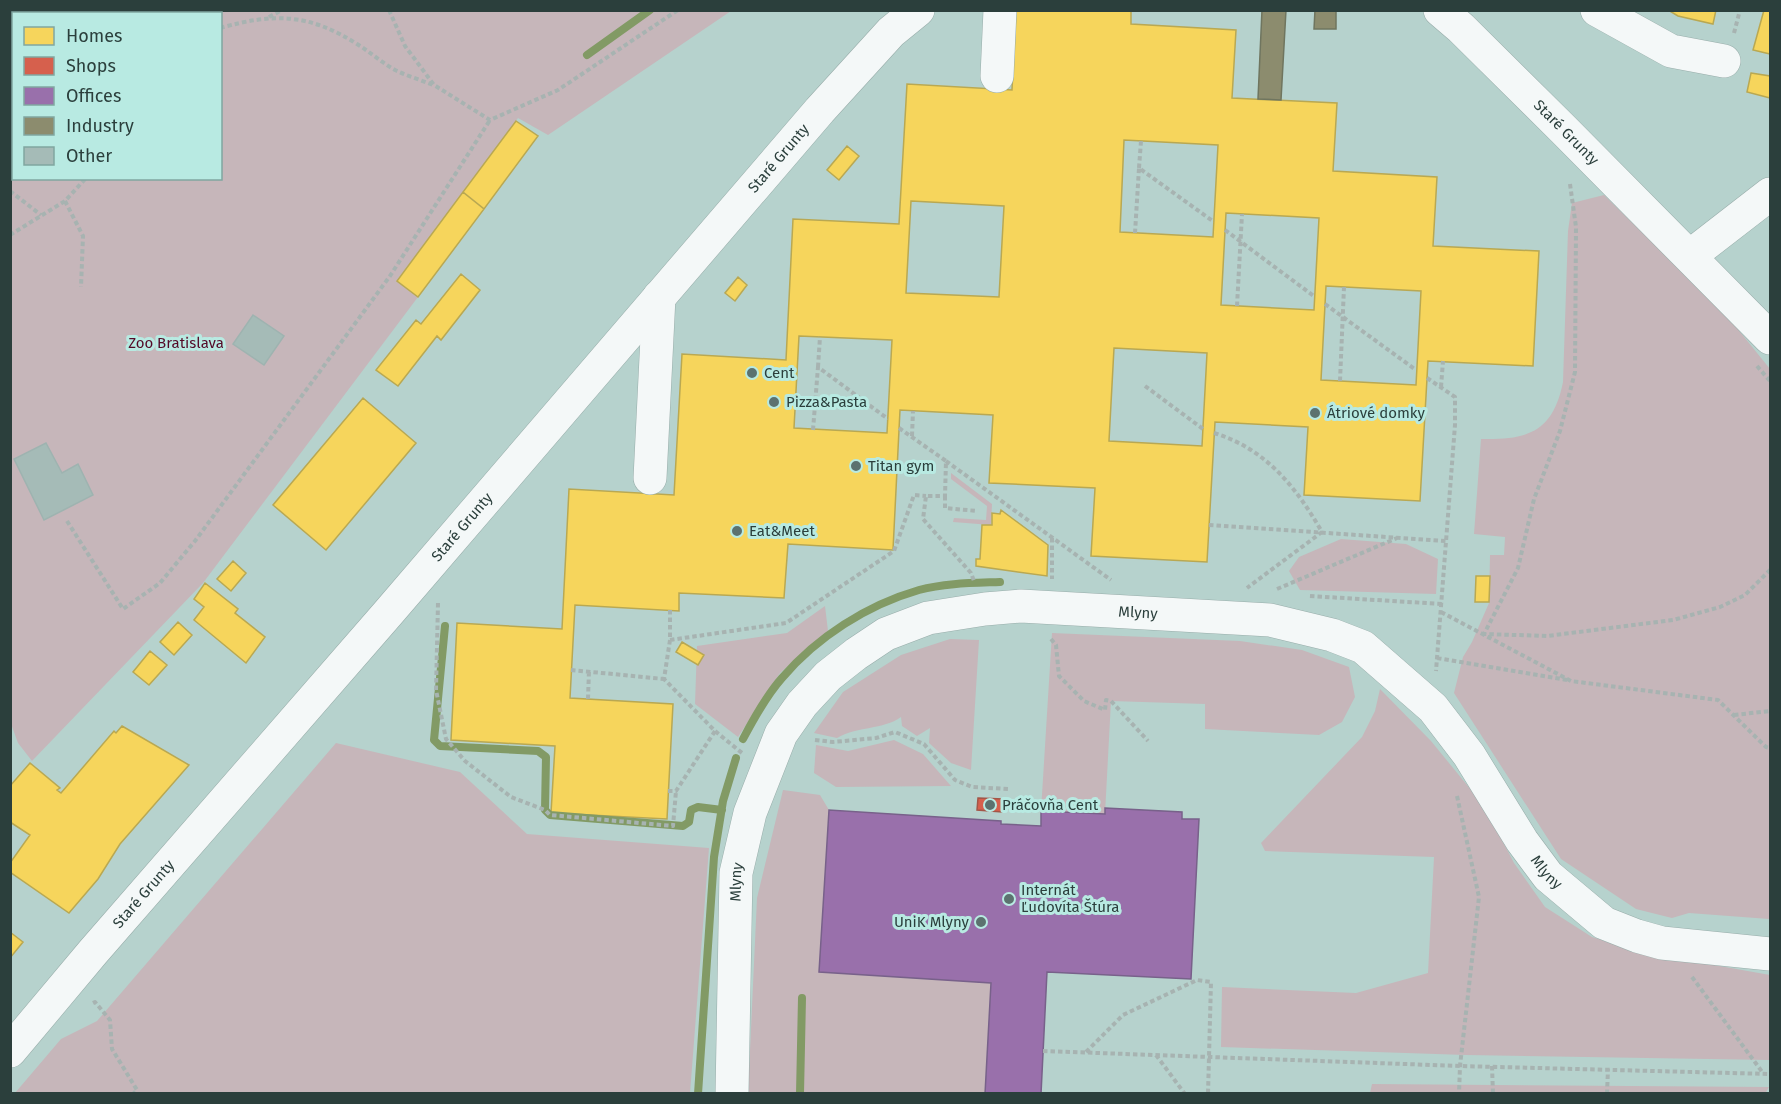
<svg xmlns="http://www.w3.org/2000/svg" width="1781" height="1104" font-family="'Fira Sans',sans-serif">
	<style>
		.green { fill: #c6b6ba; fill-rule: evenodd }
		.homes { fill: #f6d55c; stroke: #b9a852; stroke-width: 1.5; fill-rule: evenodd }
		.shops { fill: #d6604d; stroke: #a35648; stroke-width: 1.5 }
		.offices { fill: #9970ab; stroke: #78618a; stroke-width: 1.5 }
		.industry { fill: #8c8c6e; stroke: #6f755f; stroke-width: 1.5 }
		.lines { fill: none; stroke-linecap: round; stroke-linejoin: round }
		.stream { stroke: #829a65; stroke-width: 8 }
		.building { fill: #a5bbb7; stroke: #9eb3b0; stroke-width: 1.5 }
		.minor-casing { stroke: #98adaa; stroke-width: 34 }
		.path { stroke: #a7b3b1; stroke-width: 4; stroke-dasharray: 4.5 3; stroke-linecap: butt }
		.minor { stroke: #f4f8f8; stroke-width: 33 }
		.poi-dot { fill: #5c726f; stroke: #b8eae2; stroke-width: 2 }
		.labels { text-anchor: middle; stroke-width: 6; stroke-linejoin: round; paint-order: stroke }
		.street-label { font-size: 15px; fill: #2b3f3c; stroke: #b8eae2 }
		.park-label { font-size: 15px; fill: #540a27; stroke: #b8eae2 }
		.poi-label { font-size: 15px; fill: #2b3f3c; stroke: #b8eae2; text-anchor: start }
	</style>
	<rect width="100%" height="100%" fill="#b6d2cd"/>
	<path class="green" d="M10,11H731L548,135L518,118L397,281L418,297L203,583L32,761L18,743L10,721ZM14,14H220V178H14Z
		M1604,195L1728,317L1770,369V921L1769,919L1689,913L1672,918L1636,909L1561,859L1454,693L1463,657L1472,642L1489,603L1490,555H1504L1505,537L1474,534L1481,439C1528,440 1553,432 1563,382L1568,231L1572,203Z
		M951,473L992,504L991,525L953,522L954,518L986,520L987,506L951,479Z
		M1341,539L1406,544L1438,559L1436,594L1300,590L1289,571L1299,557Z
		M825,606L828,631L780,673L738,737L695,704L697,646L787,633Z
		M1052,633L1240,641L1302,650L1349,667L1355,697L1342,722L1319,735L1205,729V704L1111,701L1105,814L1041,811Z
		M950,639L979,640L971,770L951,763L929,743L930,728L917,736L902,726L901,717C883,730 857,726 837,738L814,733L843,692L901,655Z
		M1380,689L1431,741L1485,807L1514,863L1545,907L1592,937L1647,953L1770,975V1060L1466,1055L1221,1047L1222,987L1356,993L1428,973L1434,857L1265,851L1261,843L1362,737L1375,711Z
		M894,740L923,754L951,786L836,787L814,773L816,745L848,751Z
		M336,743L460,772L527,834L709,848L690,1093H15L61,1039L97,1021Z
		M783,790L820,795L829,810L819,972L991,983L985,1093L748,1094L757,898Z
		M1372,1084L1769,1087L1765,1094L1370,1093Z"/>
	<path class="homes" d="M1016,10H1131V24L1236,30L1232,98L1337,103L1333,171L1437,177L1433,246L1539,251L1533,366L1428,361L1420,501L1304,495L1308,427L1215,422L1207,562L1091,556L1095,488L989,483L993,415L900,410L893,550L788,544L784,598L679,593V611L575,605L570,698L673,704L667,819L551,813L555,746L451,740L457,623L562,629L569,489L674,495L682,354L786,360L793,219L899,224L907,84L1012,90ZM1124,140L1218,145L1213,237L1120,232ZM911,201L1004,206L999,297L906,293ZM1226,213L1319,218L1314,310L1221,305ZM1326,286L1421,291L1416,385L1321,380ZM799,336L892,340L887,433L794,428ZM1114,348L1207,353L1202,446L1109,441Z
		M1668,10H1716L1713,24L1678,16Z
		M1764,10H1770V54L1753,50Z
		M1751,73L1770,76V98L1747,92Z
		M516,121L538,136L484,209L463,192Z
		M847,146L859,156L839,180L827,170Z
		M463,192L484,209L418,297L397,281Z
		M461,274L480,290L441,340L437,336L398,386L376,370L416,320L421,324Z
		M738,277L747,285L735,301L725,293Z
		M363,398L416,443L326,550L273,505Z
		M1001,510L1048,545L1047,576L976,566V559H980L982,525H992V513L1000,514Z
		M233,561L246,573L231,591L217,579Z
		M1476,576H1490L1489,602H1475Z
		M205,583L238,609L235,613L265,637L246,663L194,620L204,607L194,599Z
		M178,622L192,635L174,655L160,642Z
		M682,642L704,655L698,665L676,652Z
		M150,651L167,665L149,685L133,672Z
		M122,726L189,765L120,844L98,879L69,913L10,872V863L30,835L10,822V786L30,763L60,788L57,790L61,793L114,731L116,733Z
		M10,932L23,942L10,958Z"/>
	<path class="shops" d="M978,798L1003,799L1002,812L977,810Z"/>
	<path class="offices" d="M1105,808L1182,812V819H1199L1191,979L1047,972L1041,1094H985L991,983L819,972L829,810L1001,821V824L1041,826V811L1105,814Z"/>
	<path class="industry" d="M1262,10H1286L1281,100L1258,99Z
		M1315,10H1336V29H1314Z"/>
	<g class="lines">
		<path class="stream" d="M587,55L650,10
			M445,626L434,740L440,746L538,751L546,757L545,810L550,815L683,826L689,822L691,810L698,807L722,810
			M743,739C754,718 766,696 782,678C817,637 867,605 919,590C945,583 973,583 1000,582
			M698,1094L714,857L723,801L736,758
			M800,1094L802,998"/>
	</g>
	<path class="building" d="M10,94L14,96V153L10,151Z
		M253,315L284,336L264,365L233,344Z
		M46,443L62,473L78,464L93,495L44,520L14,459Z"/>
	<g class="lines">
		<defs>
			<g id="minor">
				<path id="s1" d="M1440,10L1461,28L1563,129L1770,338"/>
				<path d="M1597,10L1671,51L1724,61"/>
				<path d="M997,76L1000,10"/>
				<path d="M1690,256L1770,194"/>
				<path d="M650,478L659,297"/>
				<path id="s2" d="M10,1051L93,952L389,612L820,110L891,32L918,10"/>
				<path id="s3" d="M732,1094L736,873L750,813L781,734L802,704L828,676L856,654L886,634L928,618L985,609L1021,606L1270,620L1332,635L1363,647L1433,708L1469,755L1522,841L1548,876L1604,923L1637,936L1662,943L1770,954"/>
			</g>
		</defs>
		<use href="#minor" class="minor-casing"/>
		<path class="path" d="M389,10L405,46L434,85L490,120L558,90L678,10
			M269,17L282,10
			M220,28C274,13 308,13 357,44C370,52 381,62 395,70C407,76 421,80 433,85
			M1734,33L1740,10
			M1139,168L1141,141
			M1570,184L1576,227L1575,372L1560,431L1534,499L1518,568L1484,634L1547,636L1673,620L1720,607L1745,595L1770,570
			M10,191L41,215
			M65,201L83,236L81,287
			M1225,230L1315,297
			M1135,233L1139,168L1214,222
			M10,235L65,201L86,178
			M1325,304L1416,370
			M1237,306L1242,214
			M1757,366L1770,381
			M818,367L820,337
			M1427,378L1455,397V425L1436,671
			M1340,381L1344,287
			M1145,386L1203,429
			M1441,387L1443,361
			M899,428L946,461L945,496H926L923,519L971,573L974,581
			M813,430L818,367L888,419
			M1214,433C1266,449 1296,487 1322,532L1247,588
			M912,436L913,411
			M946,461L1111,580
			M945,496V508L977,511
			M67,521L123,609L160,583L195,541L390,276L490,120
			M1209,525L1446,541
			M1052,538V579
			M1277,589L1397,538
			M1310,596L1442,604
			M438,603L436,690L446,739L465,761L511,797L545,810L550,815L673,826L676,791
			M670,610V640L664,679L715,731L742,753
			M1441,612L1571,681L1718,700L1766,747L1770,748
			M1051,639L1056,645L1059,676L1084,701L1105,710L1106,700L1111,701L1148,741
			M670,640L786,623L894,551L914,495L926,496
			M1437,658L1567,680
			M571,670L664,679
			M588,699L589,670
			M1734,715L1770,711
			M815,740L833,742L876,738L895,732L924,744L955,780L972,787L1009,789
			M668,791H676L715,731
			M1457,796L1479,897L1460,1066L1459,1094
			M1692,977L1763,1073
			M93,1003L95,1002L110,1020L112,1049L137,1090L133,1094
			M1043,1051L1460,1066L1770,1074
			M1086,1052L1123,1015L1197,980L1211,982L1208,1094
			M1156,1055L1185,1094
			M1492,1066L1493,1094
			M1607,1094L1608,1069"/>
		<use href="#minor" class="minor"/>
	</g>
	<g class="poi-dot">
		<circle cx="752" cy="373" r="6"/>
		<circle cx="774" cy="402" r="6"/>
		<circle cx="1315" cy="413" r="6"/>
		<circle cx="856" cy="466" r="6"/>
		<circle cx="737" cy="531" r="6"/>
		<circle cx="990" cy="805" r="6"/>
		<circle cx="1009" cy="899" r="6"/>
		<circle cx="981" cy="922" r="6"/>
	</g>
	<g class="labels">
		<g class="street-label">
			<text dy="5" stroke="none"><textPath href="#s1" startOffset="176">Staré Grunty</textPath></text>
			<text dy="5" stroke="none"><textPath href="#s2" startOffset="1178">Staré Grunty</textPath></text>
			<text dy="5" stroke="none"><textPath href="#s2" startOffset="692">Staré Grunty</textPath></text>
			<text dy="5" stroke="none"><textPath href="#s3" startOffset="770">Mlyny</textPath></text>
			<text dy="5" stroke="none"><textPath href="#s3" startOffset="1292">Mlyny</textPath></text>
			<text dy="5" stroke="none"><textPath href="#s3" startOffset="212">Mlyny</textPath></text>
			<text dy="5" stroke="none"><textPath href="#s2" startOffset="206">Staré Grunty</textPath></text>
		</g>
		<g class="park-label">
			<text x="176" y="348">Zoo Bratislava</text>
		</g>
		<g class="poi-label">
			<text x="764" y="378">Cent</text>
			<text x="786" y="407">Pizza&amp;Pasta</text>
			<text x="1327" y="418">Átriové domky</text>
			<text x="868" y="471">Titan gym</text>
			<text x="749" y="536">Eat&amp;Meet</text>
			<text x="1002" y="810">Práčovňa Cent</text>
			<text x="1021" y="895">Internát<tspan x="1021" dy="17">Ľudovíta Štúra</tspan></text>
			<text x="969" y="927" text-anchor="end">UniK Mlyny</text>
		</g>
	</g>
	<rect width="1781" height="1104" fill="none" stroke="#2b3f3c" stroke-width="24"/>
	<rect x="12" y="12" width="210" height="168" fill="#b8eae2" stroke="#80a6a0" stroke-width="1.5"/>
	<rect x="24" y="27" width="30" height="18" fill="#f6d55c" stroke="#80a6a0" stroke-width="1.5"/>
	<text x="66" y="42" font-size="18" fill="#2b3f3c">Homes</text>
	<rect x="24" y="57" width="30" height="18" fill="#d6604d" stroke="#80a6a0" stroke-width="1.5"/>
	<text x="66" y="72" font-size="18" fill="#2b3f3c">Shops</text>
	<rect x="24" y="87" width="30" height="18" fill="#9970ab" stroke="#80a6a0" stroke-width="1.5"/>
	<text x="66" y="102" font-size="18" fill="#2b3f3c">Offices</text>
	<rect x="24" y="117" width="30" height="18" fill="#8c8c6e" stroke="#80a6a0" stroke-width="1.5"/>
	<text x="66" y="132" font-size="18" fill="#2b3f3c">Industry</text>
	<rect x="24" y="147" width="30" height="18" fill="#a5bbb7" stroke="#80a6a0" stroke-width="1.5"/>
	<text x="66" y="162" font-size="18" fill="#2b3f3c">Other</text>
</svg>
